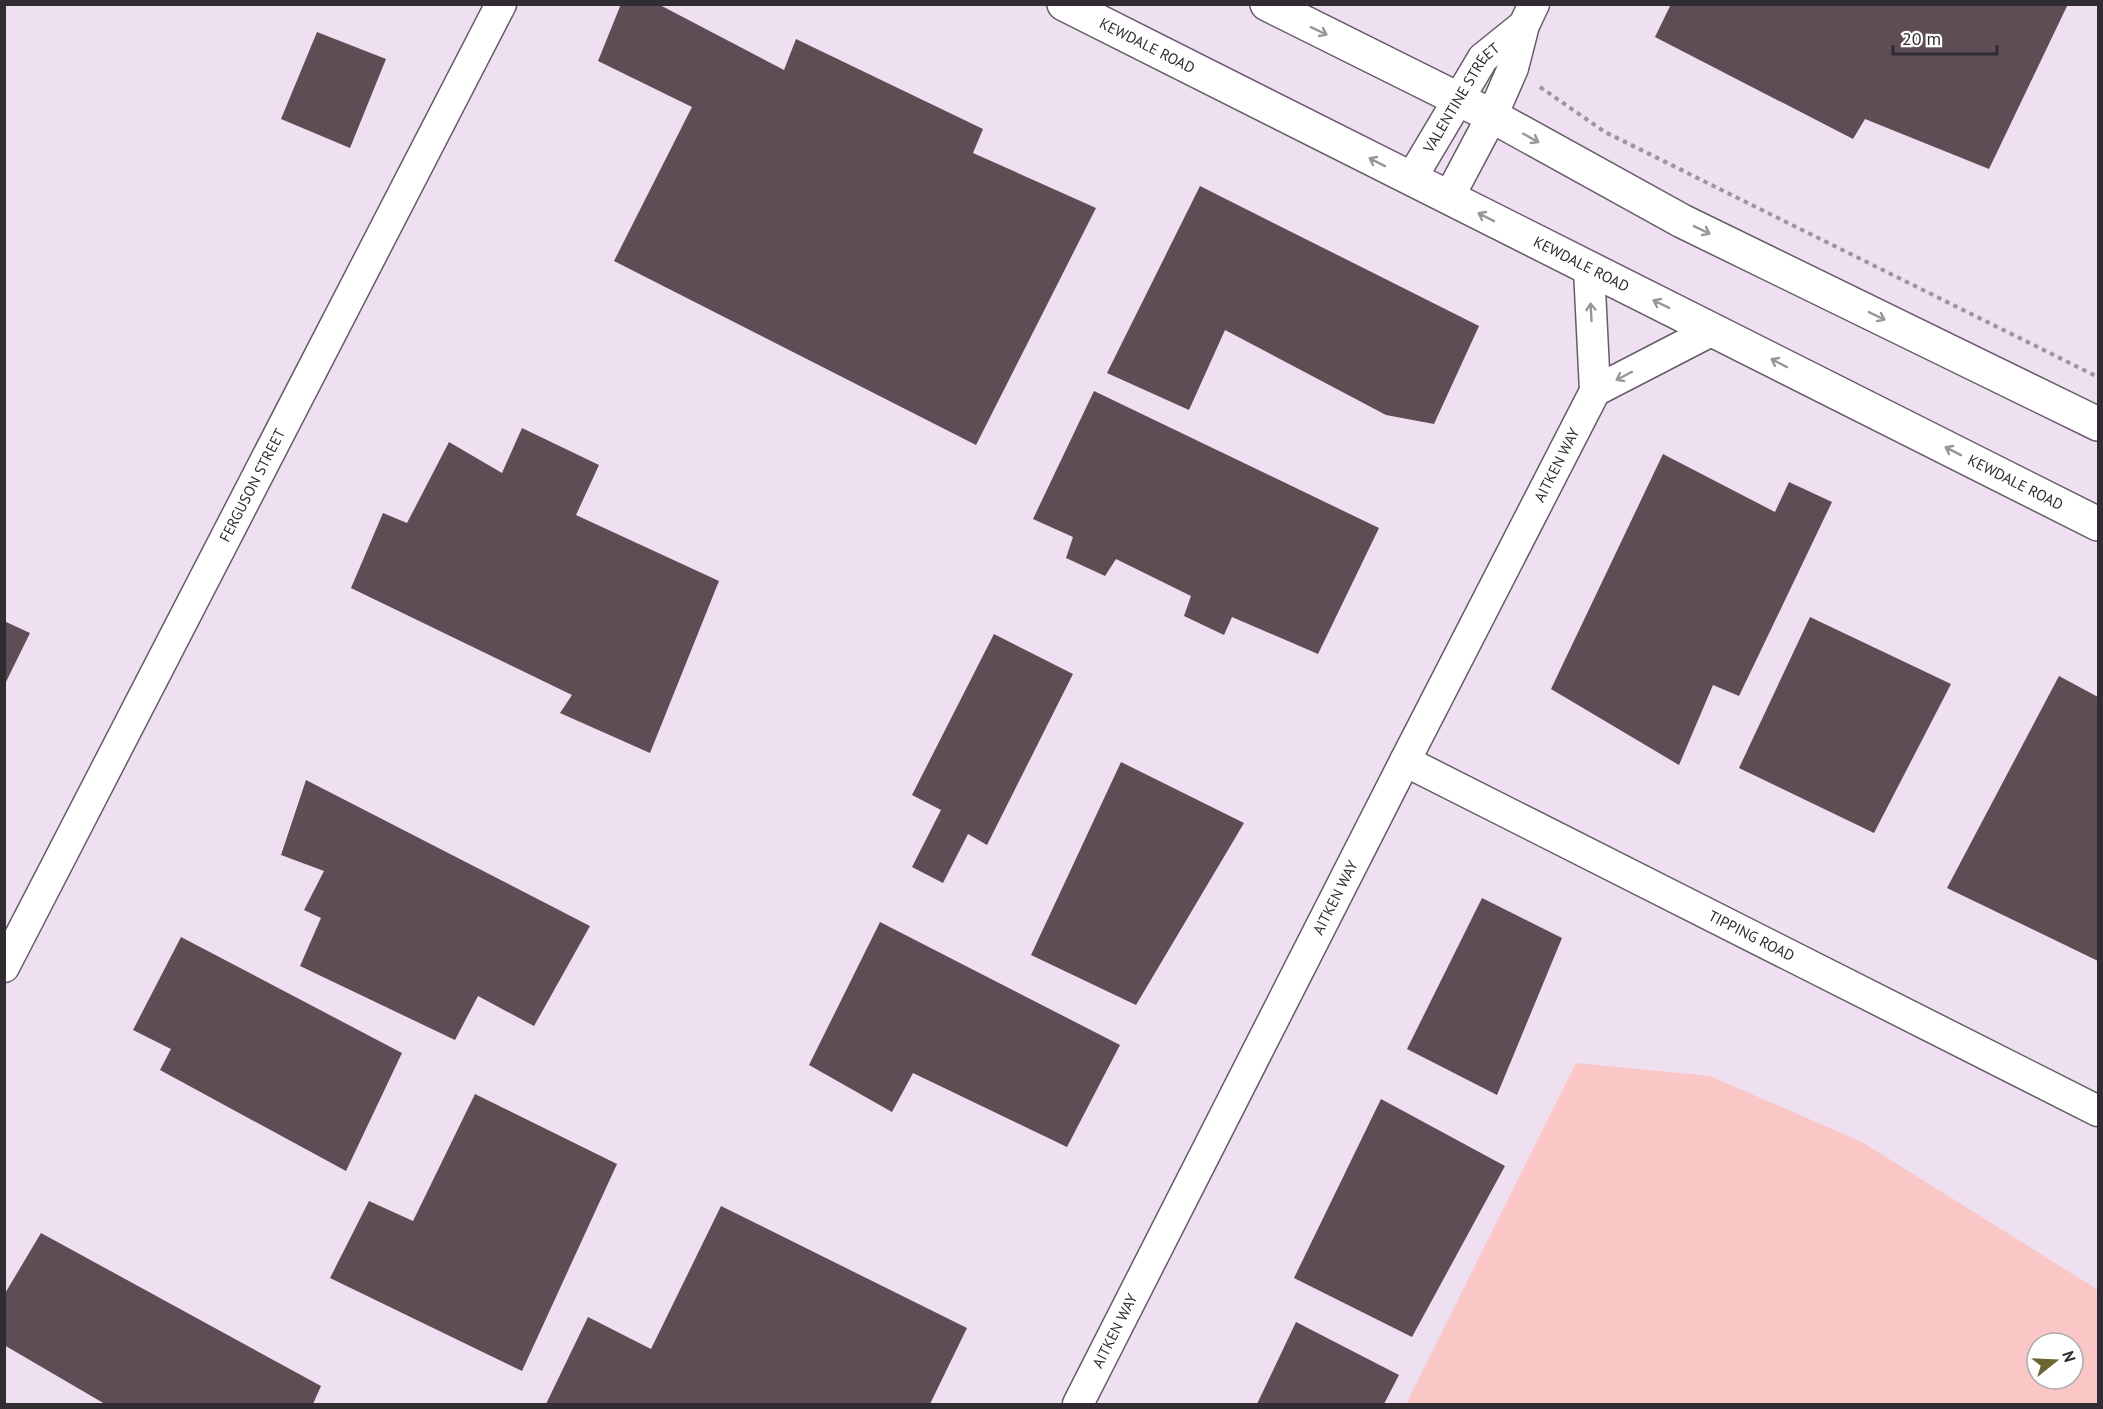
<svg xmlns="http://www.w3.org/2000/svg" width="2103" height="1409" font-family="'PT Sans',sans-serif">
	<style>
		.green { fill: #fbc6c6; fill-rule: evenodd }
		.building { fill: #5e4d54 }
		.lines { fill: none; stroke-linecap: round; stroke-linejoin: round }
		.minor-casing { stroke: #665b68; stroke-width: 33 }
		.primary-casing { stroke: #665b68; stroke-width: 36 }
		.path { stroke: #9e94a0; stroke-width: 4; stroke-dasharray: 4.5 4.5; stroke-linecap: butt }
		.minor { stroke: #fff; stroke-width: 30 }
		.primary { stroke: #fff; stroke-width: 33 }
		.oneway { stroke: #989698 }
		.labels { text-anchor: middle; stroke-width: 6; stroke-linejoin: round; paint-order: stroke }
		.street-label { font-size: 15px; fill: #312c32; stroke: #fff }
	</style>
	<rect width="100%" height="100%" fill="#eee0f0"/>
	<path class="green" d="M1576,1063L1710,1076L1862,1142L2098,1290V1404H1406ZM2037,1343H2073V1379H2037Z"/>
	<path class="building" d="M621,4H658L784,70L796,39L983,129L973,153L1096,208L976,445L614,261L692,107L598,61Z
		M1671,4H2068L1989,169L1865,119L1853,139L1655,37Z
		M317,32L386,59L350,148L281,119Z
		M1200,186L1479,326L1434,424L1386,415L1225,330L1189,410L1107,373Z
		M1094,391L1379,528L1318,654L1232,617L1224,635L1184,616L1191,596L1116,559L1105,576L1066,558L1073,537L1033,519Z
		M522,428L599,465L576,515L719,581L650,753L560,713L572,695L351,588L383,513L407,523L449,442L502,473Z
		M1663,454L1775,512L1789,482L1832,502L1739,696L1713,685L1679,765L1551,689Z
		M1810,617L1951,684L1874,833L1739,768Z
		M4,621L30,633L4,686Z
		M994,634L1073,674L987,845L968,834L943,883L912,867L941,810L912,795Z
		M2059,676L2098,697V961L1947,888Z
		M1121,762L1244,823L1136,1005L1031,955Z
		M306,780L590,926L534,1026L478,996L455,1040L300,966L321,918L304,910L324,871L281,855Z
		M1482,898L1562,938L1497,1095L1407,1049Z
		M880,922L1120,1045L1067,1147L913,1073L892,1112L809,1065Z
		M181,937L402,1053L346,1171L160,1070L171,1049L133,1030Z
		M475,1094L617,1164L522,1371L330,1278L369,1201L413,1221Z
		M1381,1099L1505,1166L1412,1337L1294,1278Z
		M721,1206L967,1328L930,1404H546L588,1317L651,1349Z
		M41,1233L321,1386L313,1404H105L4,1345V1295Z
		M1296,1322L1399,1375L1384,1404H1257Z"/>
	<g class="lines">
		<defs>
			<g id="minor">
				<path id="s1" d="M1411,179L1483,58L1524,25"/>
				<path d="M1449,197L1492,116L1513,68L1524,25L1534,4"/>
				<path d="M1595,391L1713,330"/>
				<path id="s2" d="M1405,761L2098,1111"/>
				<path id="s3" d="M4,967L501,4"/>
				<path id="s4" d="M1078,1404L1405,761L1595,391L1589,269"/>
			</g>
			<g id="primary">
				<path id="s5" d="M1064,4L2098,524"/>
				<path d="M1267,4L1492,116L1682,221L2098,424"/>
			</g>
		</defs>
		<use href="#minor" class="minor-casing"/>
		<use href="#primary" class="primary-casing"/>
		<path class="path" d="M1540,87L1605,132L2098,377"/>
		<use href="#minor" class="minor"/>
		<use href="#primary" class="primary"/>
	</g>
	<defs><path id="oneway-shaft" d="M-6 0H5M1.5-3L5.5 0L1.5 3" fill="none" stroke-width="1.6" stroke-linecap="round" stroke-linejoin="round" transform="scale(1.5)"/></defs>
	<g class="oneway">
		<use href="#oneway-shaft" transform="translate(1319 31) rotate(26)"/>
		<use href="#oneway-shaft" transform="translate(1531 138) rotate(29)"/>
		<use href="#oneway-shaft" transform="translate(1377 162) rotate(-153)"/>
		<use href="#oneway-shaft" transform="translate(1486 217) rotate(-153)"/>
		<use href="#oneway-shaft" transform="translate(1702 230) rotate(26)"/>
		<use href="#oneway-shaft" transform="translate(1661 304) rotate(-154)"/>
		<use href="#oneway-shaft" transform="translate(1591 312) rotate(-93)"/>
		<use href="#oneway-shaft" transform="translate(1877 316) rotate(26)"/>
		<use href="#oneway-shaft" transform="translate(1779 363) rotate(-153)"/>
		<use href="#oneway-shaft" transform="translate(1624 376) rotate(152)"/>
		<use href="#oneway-shaft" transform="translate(1953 451) rotate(-153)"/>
	</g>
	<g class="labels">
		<g class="street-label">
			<text dy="5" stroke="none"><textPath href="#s5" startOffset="93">KEWDALE ROAD</textPath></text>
			<text dy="5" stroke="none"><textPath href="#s1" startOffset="96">VALENTINE STREET</textPath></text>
			<text dy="5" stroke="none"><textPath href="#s5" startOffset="579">KEWDALE ROAD</textPath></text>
			<text dy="5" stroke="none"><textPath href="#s4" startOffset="1054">AITKEN WAY</textPath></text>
			<text dy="5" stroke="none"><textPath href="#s5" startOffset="1065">KEWDALE ROAD</textPath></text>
			<text dy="5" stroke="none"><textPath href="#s3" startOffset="542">FERGUSON STREET</textPath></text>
			<text dy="5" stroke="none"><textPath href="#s4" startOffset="568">AITKEN WAY</textPath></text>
			<text dy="5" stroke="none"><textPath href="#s2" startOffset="388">TIPPING ROAD</textPath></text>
			<text dy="5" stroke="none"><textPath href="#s4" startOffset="82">AITKEN WAY</textPath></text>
		</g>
	</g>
	<rect width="2103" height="1409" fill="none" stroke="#312c32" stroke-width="12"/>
	<g transform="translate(2055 1361) rotate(72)"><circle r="28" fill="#ffffff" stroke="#adabad" stroke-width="1.5"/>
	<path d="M0-4.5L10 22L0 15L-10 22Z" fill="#6b6632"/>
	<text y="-9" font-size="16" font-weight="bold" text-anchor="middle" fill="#312c32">N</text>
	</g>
	<path d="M1893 45v9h104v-9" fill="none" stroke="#312c32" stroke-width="3"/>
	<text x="1902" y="45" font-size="18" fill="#312c32" stroke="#ffffff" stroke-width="4.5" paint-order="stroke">20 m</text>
</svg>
